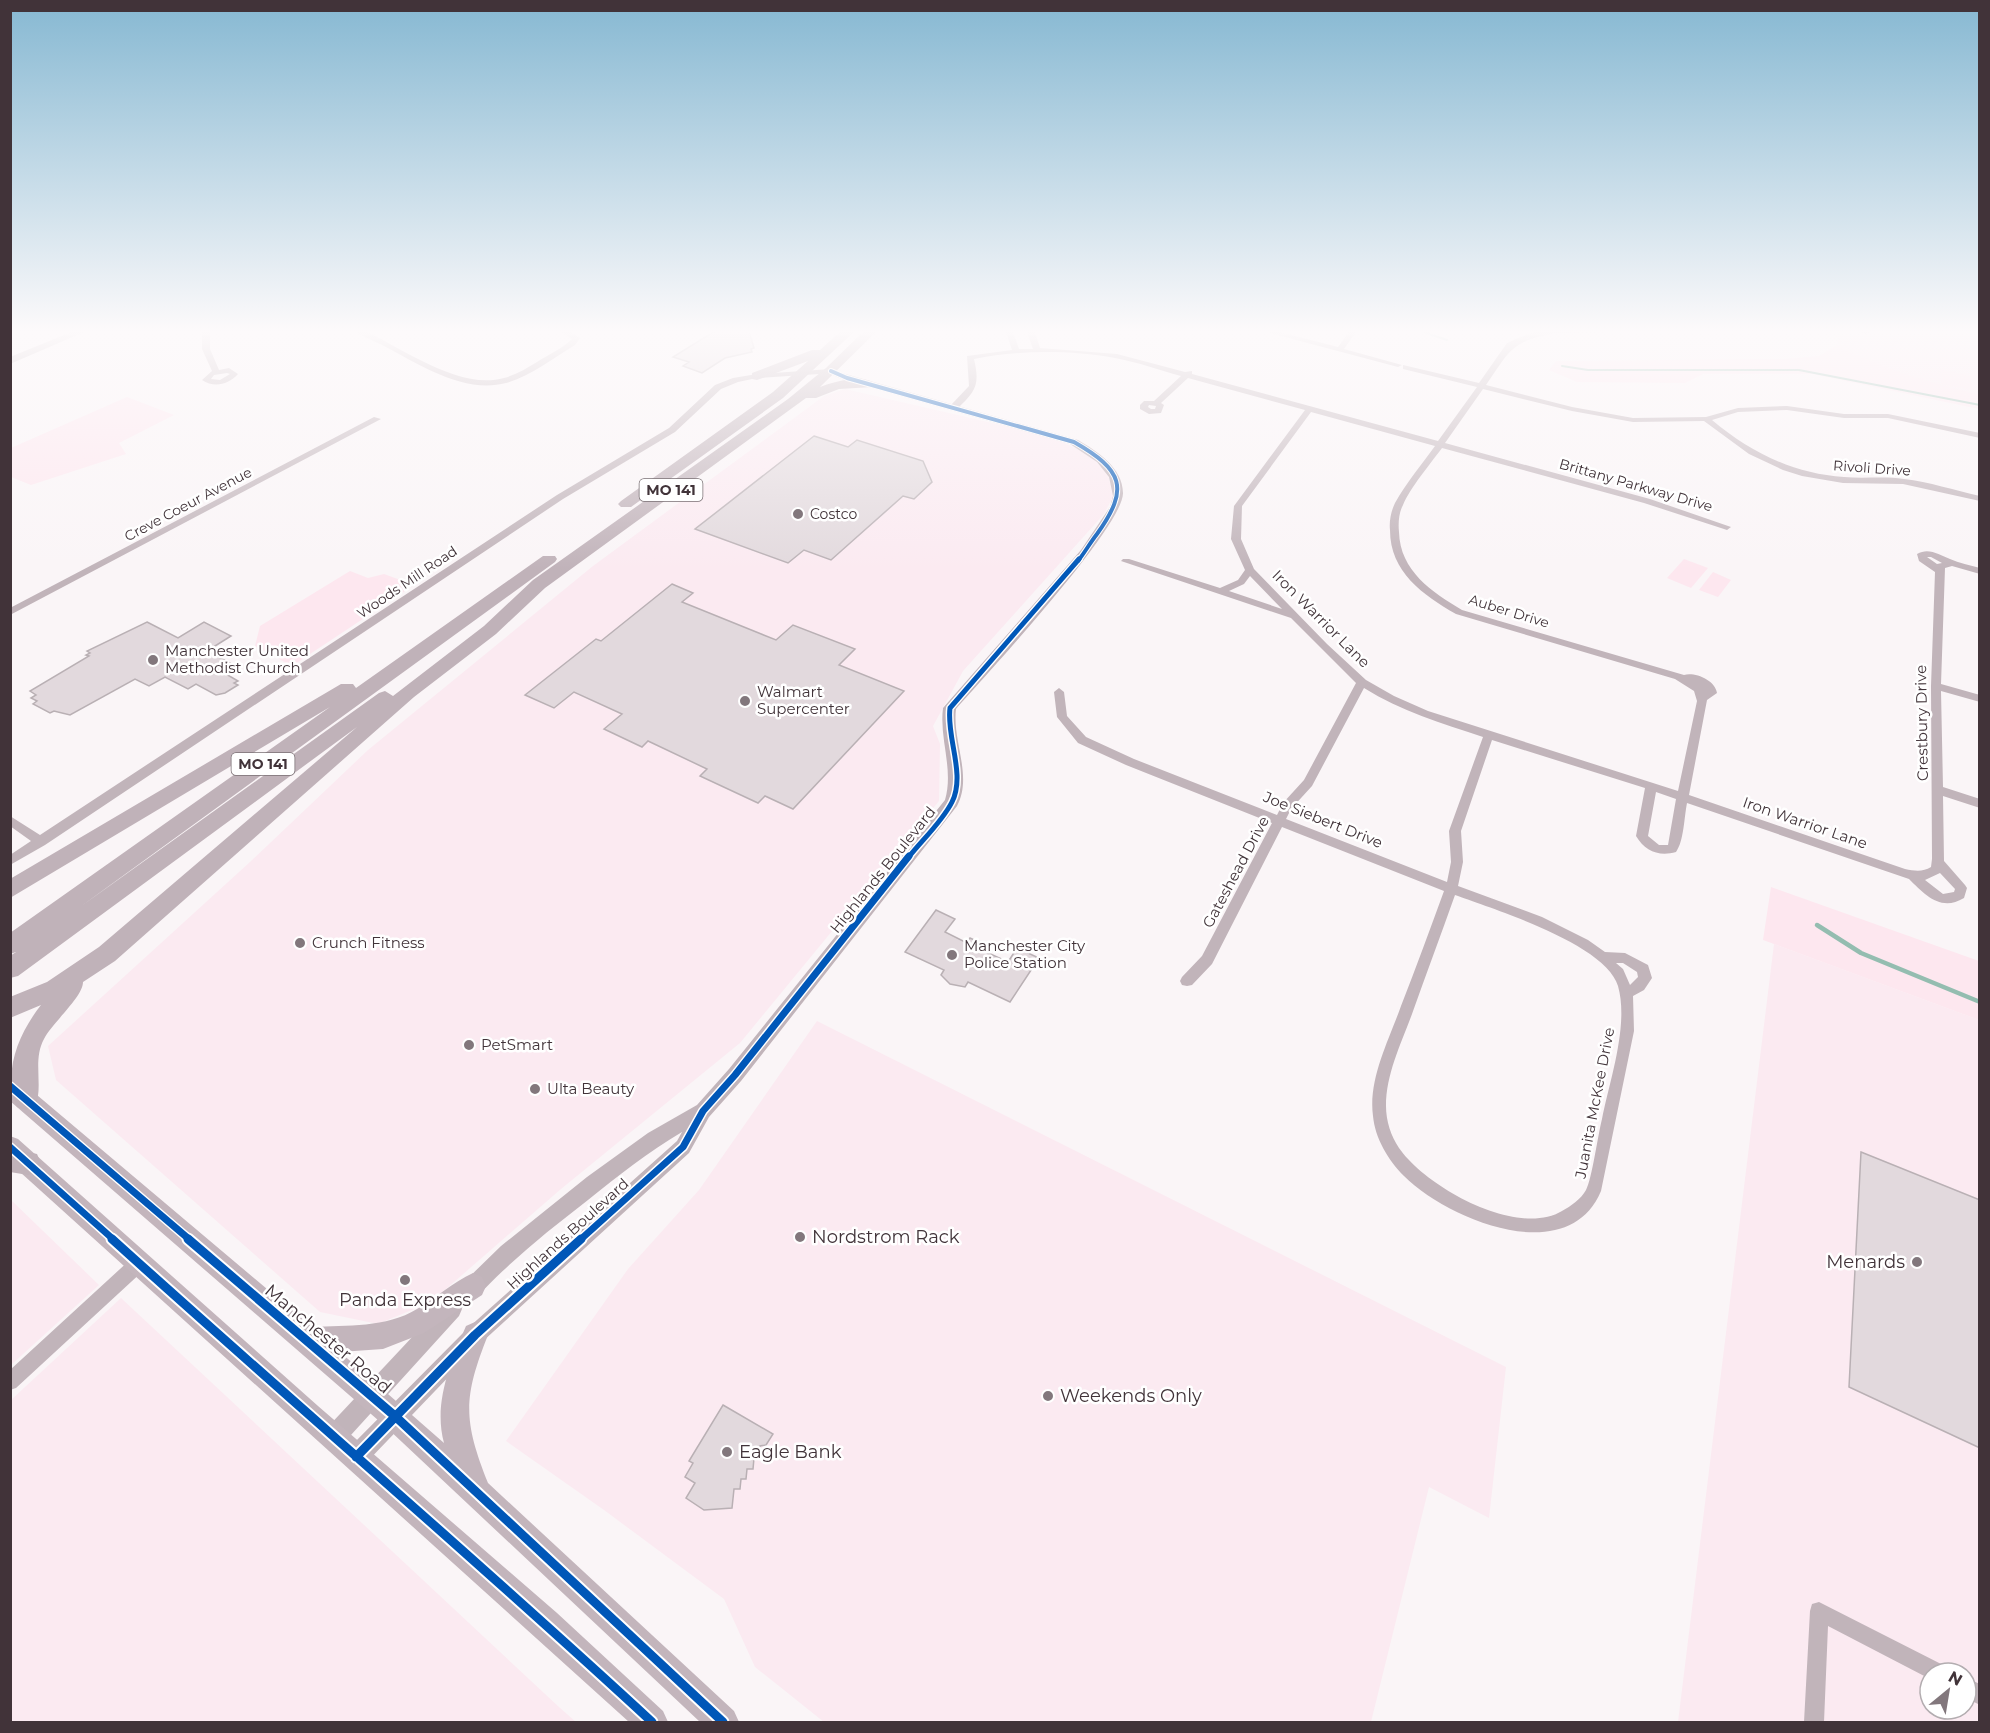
<svg xmlns="http://www.w3.org/2000/svg" width="1990" height="1733" font-family="Montserrat,sans-serif">
	<style>
		.built { fill: #fbeaf1; fill-rule: evenodd }
		.green { fill: #fde7ef }
		.lines { fill: none; stroke-linecap: round; stroke-linejoin: round }
		.stream-far1 { stroke: #94bdb0; stroke-width: 2 }
		.stream { stroke: #94bdb0; stroke-width: 4.5 }
		.building { fill: #e2d9dd; stroke: #b9b0b4; stroke-width: 1.5 }
		.minor { fill: #c1b4ba; fill-rule: evenodd }
		.tertiary { fill: #c1b4ba; fill-rule: evenodd }
		.primary { fill: #c3b5bc; fill-rule: evenodd }
		.trunk { fill: #c0b2b9; fill-rule: evenodd }
		.cycleway-far3-casing { stroke: #fff; stroke-width: 6 }
		.cycleway-far2-casing { stroke: #fff; stroke-width: 8 }
		.cycleway-far1-casing { stroke: #fff; stroke-width: 10 }
		.cycleway-casing { stroke: #fff; stroke-width: 13 }
		.cycleway-far3 { stroke: #0057b8; stroke-width: 4 }
		.cycleway-far2 { stroke: #0057b8; stroke-width: 5 }
		.cycleway-far1 { stroke: #0057b8; stroke-width: 7 }
		.cycleway { stroke: #0057b8; stroke-width: 9 }
		.poi-dot { fill: #82777c; stroke: #fff; stroke-width: 2 }
		.labels { text-anchor: middle; stroke-width: 5; stroke-linejoin: round; paint-order: stroke }
		.far-street-label { font-size: 14px; fill: #413339; stroke: #fff }
		.shield { fill: #fff; stroke: #7a7074; stroke-width: 1.5 }
		.shield-label { font-size: 14px; font-weight: bold; fill: #413339 }
		.far-poi-label { font-size: 14px; fill: #413339; stroke: #fff; text-anchor: start }
		.street-label { font-size: 15px; fill: #413339; stroke: #fff }
		.poi-label { font-size: 15px; fill: #413339; stroke: #fff; text-anchor: start }
		.near-poi-label { font-size: 18px; fill: #413339; stroke: #fff; text-anchor: start }
		.near-street-label { font-size: 18px; fill: #413339; stroke: #fff }
	</style>
	<rect width="100%" height="100%" fill="#faf5f7"/>
	<path class="built" d="M1839,329H1979V394L1925,383L1873,364L1837,345Z
		M845,389L1014,428L1062,442L1089,454L1108,474L1113,497L1104,514L963,671L933,726L940,744L939,801L740,1043L561,1189L431,1302L378,1324L320,1312L56,1080L48,1046L250,862L368,750L593,566L824,396Z
		M1774,944L1979,1020V1722H1678ZM1930,1673H1966V1709H1930Z
		M817,1021L1506,1367L1489,1518L1429,1487L1371,1722H824L755,1667L724,1599L604,1510L506,1441L628,1269L699,1190Z
		M11,1200L99,1285L11,1365Z
		M121,1298L559,1707L576,1722H11V1400Z"/>
	<path class="green" d="M1837,345C1883,369 1929,383 1979,394V409L1812,374H1703L1685,383L1577,382L1549,370L1556,361L1785,359L1819,356Z
		M1940,369L1971,376L1972,390L1941,384Z
		M127,397L174,415L119,443L126,454L31,485L11,477V448Z
		M1684,559L1708,568L1691,588L1667,578Z
		M350,571L368,578L384,574L414,585L292,666L255,646L260,626Z
		M1713,572L1731,580L1718,597L1699,590Z
		M1771,887L1979,961V1020L1763,940Z"/>
	<g class="lines">
		<path class="stream-far1" d="M1415,329L1447,340
			M1562,366L1588,370H1799L1980,405"/>
		<path class="stream" d="M1817,925L1861,953L1980,1002"/>
	</g>
	<path class="building" d="M718,329L749,331L754,348L751,349L752,352L725,358L702,373L683,366L689,362L673,357Z
		M814,436L848,447L857,440L923,461L932,482L914,499L903,496L831,560L804,550L788,563L695,529Z
		M672,584L693,593L682,602L776,640L793,625L855,649L839,665L904,691L793,809L765,796L758,803L700,776L707,769L648,741L642,747L604,729L622,714L574,692L554,708L525,695L596,639L601,641Z
		M147,622L178,638L204,622L231,636L207,651L230,663L219,670L238,681L234,683L238,685L225,693L216,695L196,684L188,689L165,677L149,686L135,679L70,715L54,711L50,713L33,704L37,701L31,698L36,695L30,691L89,656L86,655L90,653L87,651Z
		M936,910L955,919L945,932L967,943L970,938L990,947L986,952L1008,962L1017,948L1039,958L1010,1002L968,982L965,987L950,984L941,975L944,970L905,952Z
		M1861,1152L1980,1200V1448L1849,1387Z
		M723,1405L773,1434L766,1445L760,1446L759,1458H754L753,1469H747L746,1479H741L740,1489H734L732,1508L704,1510L686,1498L695,1483L685,1477L693,1463L689,1461Z"/>
	<g class="lines">
		<path class="minor" d="M200,329H207L210,333V349L219,370L229,368L238,374C228,385 214,388 202,380L212,371L202,349V333ZM227,373L230,374L220,380L211,379L214,375Z
			M352,329H361C401,347 459,391 504,378C516,375 527,368 537,362C548,355 563,348 572,339L557,329H566L580,338L575,345C553,358 531,376 506,383C464,394 420,365 384,346C374,341 361,336 352,329Z
			M1005,329H1012L1019,349H1033L1026,329H1034L1040,348L1117,354L1185,372L1192,371V374L1438,441L1477,387L1403,369V365L1479,383L1507,343L1530,333L1554,329H1709L1706,331L1557,333C1511,341 1511,349 1486,385L1572,407L1633,418L1706,417L1738,408L1787,406L1844,414H1888L1980,433V438L1888,418H1844L1787,410L1738,412L1712,420C1750,452 1794,474 1844,477C1864,479 1884,476 1904,479C1929,482 1954,490 1980,496V501L1903,484L1843,483L1802,476L1783,470L1749,454L1704,421L1633,422L1572,411L1483,389L1445,443L1650,499L1731,527L1727,530L1724,529L1644,503L1442,448C1431,463 1410,488 1403,505C1399,512 1398,523 1399,532C1400,571 1432,592 1462,610L1684,675C1695,672 1715,680 1717,693L1707,700L1689,795L1905,869C1915,871 1923,872 1931,867L1932,859L1931,686L1935,572L1919,561L1917,554C1929,547 1939,555 1950,559C1959,563 1970,565 1980,568V574L1952,566L1945,568L1941,684L1980,695V702L1941,691L1943,787L1980,799V808L1943,796L1944,861L1965,885L1967,888L1964,898C1941,912 1925,895 1909,879L1687,803C1684,818 1684,841 1676,852C1659,857 1645,851 1636,836L1645,788L1492,740L1461,831L1463,862L1458,886L1542,917L1588,940L1605,952L1625,953L1648,965L1652,978L1644,990L1633,996L1634,1031L1601,1191C1568,1270 1447,1219 1404,1176C1388,1160 1375,1138 1373,1116C1368,1079 1389,1040 1401,1006C1416,968 1430,929 1444,891L1282,827L1212,964L1192,985L1187,986L1182,985L1180,981L1182,977L1202,956L1272,823L1126,765L1078,743L1057,717L1054,692L1059,688L1064,692L1067,716L1086,737L1134,759L1277,815L1283,803L1304,780L1356,683L1291,618L1121,561L1123,559H1129L1220,588L1238,580L1245,570L1231,539L1234,506L1305,410L1188,378L1161,403L1164,405L1161,413L1149,414L1140,409V405L1144,401H1154L1181,376C1159,370 1137,362 1115,358C1070,350 1017,350 974,359C980,385 976,391 957,409H951V405L969,386L967,356L1012,350ZM1149,405L1156,406L1155,409H1151L1148,407ZM1311,412L1435,446C1422,464 1406,483 1395,503C1391,511 1389,522 1390,530C1390,572 1423,595 1456,614L1675,679L1694,691L1697,701L1678,791L1428,711L1394,696L1366,680L1327,644L1254,569L1241,539L1242,506ZM1927,557H1931L1942,563L1937,564ZM1250,576L1282,609L1229,591L1244,584ZM1364,688C1401,711 1441,723 1483,737L1449,831L1451,862L1447,882L1286,819L1291,809L1312,786ZM1656,792L1676,799L1668,845H1659L1648,836ZM1940,873L1955,889L1954,892L1943,894L1925,880ZM1455,895C1493,909 1606,944 1618,986C1629,1025 1610,1079 1602,1119C1598,1134 1592,1179 1586,1190C1581,1199 1571,1206 1562,1211C1517,1238 1426,1187 1399,1148C1391,1136 1386,1121 1386,1106C1386,1074 1401,1044 1412,1014C1426,974 1441,935 1455,895ZM1616,963H1623L1637,972L1638,977L1630,985L1623,969Z
			M1255,329H1268L1338,347L1351,329H1358L1344,349L1402,365L1398,367Z
			M1850,329H1864L1870,332L1866,334Z
			M831,369L835,371L834,373L757,378L738,382L721,389L675,432L563,499L45,845L10,865V855L31,841L10,826V816L40,835L557,495L669,428L715,385L733,378L757,374Z
			M374,417L381,419L10,615V608Z
			M138,1256L144,1258L146,1264L144,1270L16,1388L10,1390V1370L132,1258Z
			M1819,1602L1945,1666L1948,1673H1930V1679L1828,1626L1824,1722H1804L1810,1611L1812,1604Z
			M1966,1678L1980,1684V1705L1966,1698Z"/>
		<path class="tertiary" d="M79,329H91L10,364V357Z
			M828,369L1078,440C1097,451 1123,468 1123,493C1124,526 985,676 956,709C952,741 973,776 957,806L741,1081L709,1117L689,1153L482,1342L364,1465L356,1468L348,1465L345,1457L348,1449L468,1328L677,1141L682,1132C648,1152 618,1176 588,1200C548,1231 510,1261 476,1298L469,1301L462,1298L459,1291L462,1284L501,1246L587,1177L648,1133L697,1105L729,1069L945,800C954,769 939,739 943,708L1081,550L1110,507L1113,496L1109,477L1097,462L1070,444L844,380L828,373Z
			M452,1299L459,1302L462,1309L459,1316L341,1446L333,1449L325,1446L322,1438L325,1430L445,1302Z"/>
		<path class="primary" d="M10,1076L18,1079L312,1327C347,1325 386,1328 417,1309C436,1298 453,1282 473,1273L482,1277L486,1286L482,1295L424,1333L383,1349L340,1352L444,1443C433,1403 451,1362 466,1326L475,1322L484,1326L488,1335C463,1398 463,1420 488,1483L734,1711L739,1722H700L386,1427L10,1101Z
			M10,1136L18,1139L318,1406L557,1613L663,1711L668,1722H629L10,1163Z"/>
		<path class="trunk" d="M843,329H857L783,398L631,507H621L618,504L621,501L773,392L808,361L757,380L752,379V373L812,350H820Z
			M866,329H879L820,387C833,382 863,373 875,384L873,387L839,389L816,398H806L545,588L496,634L414,697L115,961L83,982C83,997 52,1023 44,1039C32,1061 44,1086 35,1107L26,1110L17,1107C2,1072 19,1033 41,1005L10,1018V997L47,982L99,947L357,727L18,976L10,978V956L16,952L10,954V933L330,707L10,898V879L341,684H353L356,688L543,556H555L557,559L555,562L80,907L379,693L385,691L393,696L484,626L533,580L788,399L826,368Z
			M10,1148L37,1154L41,1163L37,1172L28,1175L10,1172Z"/>
		<defs>
			<path id="cycleway-far3" d="M831,371L847,378L1074,442C1123,470 1130,488 1097,534C1090,543 1085,552 1078,561"/>
			<path id="cycleway-far2" d="M908,858C922,840 942,822 952,802C966,774 946,737 950,708L1079,559"/>
			<path id="cycleway-far1" d="M10,1086L190,1240
				M10,1147L114,1240
				M580,1240L683,1147L703,1111L735,1075L909,856"/>
			<path id="cycleway" d="M112,1239C291,1401 475,1558 652,1722
				M188,1239L396,1417L723,1722
				M356,1457L475,1335L581,1239"/>
		</defs>
		<use href="#cycleway-far3" class="cycleway-far3-casing"/>
		<use href="#cycleway-far2" class="cycleway-far2-casing"/>
		<use href="#cycleway-far1" class="cycleway-far1-casing"/>
		<use href="#cycleway" class="cycleway-casing"/>
		<use href="#cycleway-far3" class="cycleway-far3"/>
		<use href="#cycleway-far2" class="cycleway-far2"/>
		<use href="#cycleway-far1" class="cycleway-far1"/>
		<use href="#cycleway" class="cycleway"/>
	</g>
	<linearGradient id="sky" x2="0" y2="1"><stop stop-color="#86b8d2"/><stop offset="0.58" stop-color="#fdfafb"/><stop offset="1" stop-color="#fdfafb" stop-opacity="0"/></linearGradient>
	<rect width="1990" height="572" fill="url(#sky)"/>
	<g class="poi-dot">
		<circle cx="798" cy="514" r="6"/>
		<circle cx="153" cy="660" r="6"/>
		<circle cx="745" cy="701" r="6"/>
		<circle cx="300" cy="943" r="6"/>
		<circle cx="952" cy="955" r="6"/>
		<circle cx="469" cy="1045" r="6"/>
		<circle cx="535" cy="1089" r="6"/>
		<circle cx="800" cy="1237" r="6"/>
		<circle cx="1917" cy="1262" r="6"/>
		<circle cx="405" cy="1280" r="6"/>
		<circle cx="1048" cy="1396" r="6"/>
		<circle cx="727" cy="1452" r="6"/>
	</g>
	<g class="labels">
		<g class="far-street-label">
			<text transform="translate(1872 468) rotate(4)" y="5">Rivoli Drive</text>
			<text transform="translate(1636 485) rotate(16)" y="5">Brittany Parkway Drive</text>
			<text transform="translate(188 504) rotate(-28)" y="5">Creve Coeur Avenue</text>
			<text transform="translate(407 582) rotate(-34)" y="5">Woods Mill Road</text>
			<text transform="translate(1509 611) rotate(17)" y="5">Auber Drive</text>
		</g>
		<g class="shield">
			<rect x="639.5" y="479" width="63" height="22" rx="4.5"/>
			<rect x="231.5" y="753" width="63" height="22" rx="4.5"/>
		</g>
		<g class="shield-label">
			<text x="671" y="495">MO 141</text>
			<text x="263" y="769">MO 141</text>
		</g>
		<g class="far-poi-label">
			<text x="810" y="519">Costco</text>
		</g>
		<g class="street-label">
			<text transform="translate(1321 619) rotate(45)" y="5">Iron Warrior Lane</text>
			<text transform="translate(1922 723) rotate(-91)" y="5">Crestbury Drive</text>
			<text transform="translate(1323 820) rotate(22)" y="5">Joe Siebert Drive</text>
			<text transform="translate(1805 823) rotate(19)" y="5">Iron Warrior Lane</text>
			<text transform="translate(883 870) rotate(-51)" y="5">Highlands Boulevard</text>
			<text transform="translate(1236 872) rotate(-62)" y="5">Gateshead Drive</text>
			<text transform="translate(1595 1103) rotate(-79)" y="5">Juanita McKee Drive</text>
			<text transform="translate(568 1234) rotate(-42)" y="5">Highlands Boulevard</text>
		</g>
		<g class="poi-label">
			<text x="165" y="656">Manchester United<tspan x="165" dy="17">Methodist Church</tspan></text>
			<text x="757" y="697">Walmart<tspan x="757" dy="17">Supercenter</tspan></text>
			<text x="312" y="948">Crunch Fitness</text>
			<text x="964" y="951">Manchester City<tspan x="964" dy="17">Police Station</tspan></text>
			<text x="481" y="1050">PetSmart</text>
			<text x="547" y="1094">Ulta Beauty</text>
		</g>
		<g class="near-poi-label">
			<text x="812" y="1243">Nordstrom Rack</text>
			<text x="1905" y="1268" text-anchor="end">Menards</text>
			<text x="405" y="1306" text-anchor="middle">Panda Express</text>
			<text x="1060" y="1402">Weekends Only</text>
			<text x="739" y="1458">Eagle Bank</text>
		</g>
		<g class="near-street-label">
			<text transform="translate(328 1339) rotate(40)" y="6">Manchester Road</text>
		</g>
	</g>
	<rect width="1990" height="1733" fill="none" stroke="#413339" stroke-width="24"/>
	<g transform="translate(1948 1691) rotate(30)"><circle r="28" fill="#ffffff" stroke="#b3adb0" stroke-width="1.5"/>
	<path d="M0-4.5L10 22L0 15L-10 22Z" fill="#82777c"/>
	<text y="-9" font-size="16" font-weight="bold" text-anchor="middle" fill="#413339">N</text>
	</g>
</svg>
